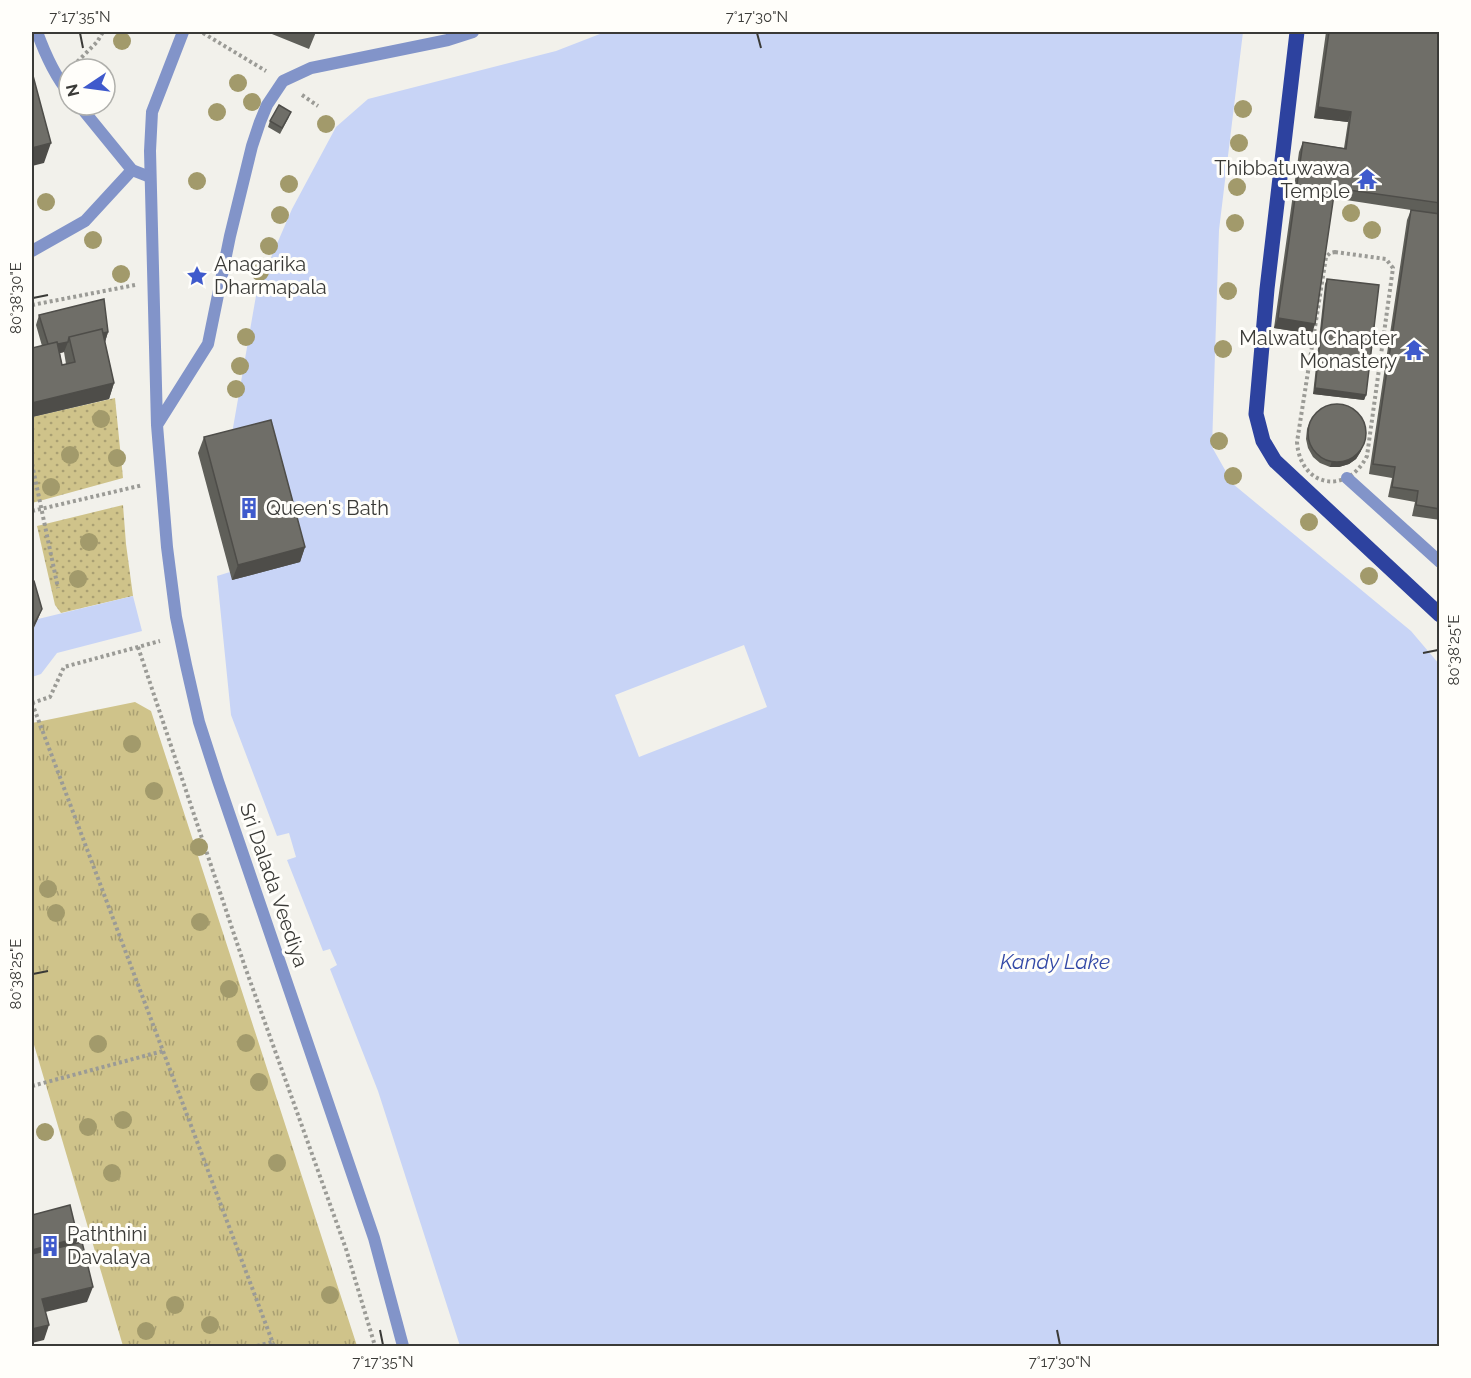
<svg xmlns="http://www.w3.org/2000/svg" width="1471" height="1378" font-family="Raleway,sans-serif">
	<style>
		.grass { fill: url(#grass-dots) }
		.park { fill: url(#park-tufts) }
		.water { fill: #c8d4f6; fill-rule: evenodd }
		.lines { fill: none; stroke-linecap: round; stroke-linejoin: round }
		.path { stroke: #9b9b96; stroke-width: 4; stroke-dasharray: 3 3; stroke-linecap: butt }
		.lane { stroke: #8294c9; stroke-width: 12 }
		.street { stroke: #8294c9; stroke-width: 12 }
		.primary { stroke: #2d429f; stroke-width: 15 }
		.tree { fill: #a29a6b }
		.wall { fill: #5f5f59; fill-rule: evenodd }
		.shaded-wall { fill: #4e4d49 }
		.building { fill: #6f6e68; stroke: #4e4d49; stroke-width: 1.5 }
		.ticks { fill: none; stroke: #3a3a37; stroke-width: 2 }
		.labels { text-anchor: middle; stroke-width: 6; stroke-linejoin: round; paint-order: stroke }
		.poi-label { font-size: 20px; fill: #3a3a37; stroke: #fffefa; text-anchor: start }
		.street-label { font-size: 20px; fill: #3a3a37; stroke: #fffefa }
		.water-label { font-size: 21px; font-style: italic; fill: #344aa7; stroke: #fffefa }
		.neatline { fill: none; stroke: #3a3a37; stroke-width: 2 }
		.ticks-label { font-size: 15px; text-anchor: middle; fill: #3a3a37 }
	</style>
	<defs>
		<pattern id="grass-dots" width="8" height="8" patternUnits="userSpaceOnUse" patternTransform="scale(1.5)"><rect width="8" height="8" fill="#cfc38a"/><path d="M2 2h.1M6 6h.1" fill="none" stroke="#a99f72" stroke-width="1.8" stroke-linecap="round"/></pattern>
		<pattern id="park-tufts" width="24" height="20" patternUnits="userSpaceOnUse" patternTransform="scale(1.5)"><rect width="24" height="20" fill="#cfc38a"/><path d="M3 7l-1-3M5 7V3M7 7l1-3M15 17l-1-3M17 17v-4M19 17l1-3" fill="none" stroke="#a99f72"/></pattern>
	</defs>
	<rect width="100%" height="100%" fill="#f2f1eb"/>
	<path class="grass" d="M115,398L123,478L32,503V417Z
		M123,505L126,544L133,596L61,613L55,605L37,526Z"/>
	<path class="park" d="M135,702L151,711L357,1346H177L176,1345L172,1346H123L32,1038V723Z"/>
	<path class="water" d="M605,32H1243L1219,230L1212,447L1233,484L1411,631L1439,664V1346H460L378,1091L330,969L337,965L330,949L323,951L287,860L296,857L289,833L277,836L231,715L217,576L230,572V445L257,290L292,209L336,127L368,99L556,51ZM744,645L767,707L639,757L615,695Z
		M133,596L142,631L57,653L41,674L32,677V632L38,619Z"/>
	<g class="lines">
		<path class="path" d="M203,33L266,71
			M73,66L97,42L103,32
			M302,95L318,106
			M1335,252L1386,259L1393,268L1367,456C1347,496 1300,487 1297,442L1326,257L1330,253Z
			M32,305L135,285
			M32,464L58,588
			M32,511L143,485
			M138,647L244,964L346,1249L375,1346
			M32,703L274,1346
			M32,703L50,697L64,667L160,641
			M32,1086L163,1051
			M257,1346L272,1342"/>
		<path class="lane" d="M183,32L152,112L150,151L157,425L167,547L176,617L186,665L199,722L218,781L374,1238L403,1346
			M32,251L85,221L132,170
			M157,425L208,344L230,236L252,146L260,122L267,105L283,81L311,68L448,40L473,32
			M1347,478L1440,562"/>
		<path class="street" d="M37,32C45,54 54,75 69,93
			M79,105L132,170L150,177"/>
		<path class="primary" d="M1297,32L1267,289L1256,414L1263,441L1275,461L1440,615"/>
	</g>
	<g class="tree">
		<circle cx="122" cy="41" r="9"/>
		<circle cx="238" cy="83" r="9"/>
		<circle cx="252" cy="102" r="9"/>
		<circle cx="1243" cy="109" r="9"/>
		<circle cx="217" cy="112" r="9"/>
		<circle cx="326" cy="124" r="9"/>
		<circle cx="1239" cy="143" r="9"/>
		<circle cx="197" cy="181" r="9"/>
		<circle cx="289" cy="184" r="9"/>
		<circle cx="1237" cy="187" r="9"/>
		<circle cx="46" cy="202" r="9"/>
		<circle cx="1351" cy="213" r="9"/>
		<circle cx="280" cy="215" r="9"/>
		<circle cx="1235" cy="223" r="9"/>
		<circle cx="1372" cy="230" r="9"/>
		<circle cx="93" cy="240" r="9"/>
		<circle cx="269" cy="246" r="9"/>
		<circle cx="260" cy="272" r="9"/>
		<circle cx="121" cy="274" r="9"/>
		<circle cx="1228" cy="291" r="9"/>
		<circle cx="246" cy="337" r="9"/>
		<circle cx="1223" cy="349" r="9"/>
		<circle cx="240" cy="366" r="9"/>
		<circle cx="236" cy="389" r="9"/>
		<circle cx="101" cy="419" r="9"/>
		<circle cx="1219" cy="441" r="9"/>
		<circle cx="70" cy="455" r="9"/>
		<circle cx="117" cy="458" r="9"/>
		<circle cx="1233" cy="476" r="9"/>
		<circle cx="51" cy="487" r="9"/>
		<circle cx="1309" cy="522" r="9"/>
		<circle cx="89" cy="542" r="9"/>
		<circle cx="1369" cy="576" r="9"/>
		<circle cx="78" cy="579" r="9"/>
		<circle cx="132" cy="744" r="9"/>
		<circle cx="154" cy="791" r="9"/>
		<circle cx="199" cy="847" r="9"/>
		<circle cx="48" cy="889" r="9"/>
		<circle cx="56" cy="913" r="9"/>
		<circle cx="200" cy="922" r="9"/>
		<circle cx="229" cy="989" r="9"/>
		<circle cx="246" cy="1043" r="9"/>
		<circle cx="98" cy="1044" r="9"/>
		<circle cx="259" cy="1082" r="9"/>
		<circle cx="123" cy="1120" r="9"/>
		<circle cx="88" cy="1127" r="9"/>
		<circle cx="45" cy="1132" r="9"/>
		<circle cx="277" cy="1163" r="9"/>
		<circle cx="112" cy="1173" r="9"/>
		<circle cx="330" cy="1295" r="9"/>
		<circle cx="175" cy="1305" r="9"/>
		<circle cx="210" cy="1325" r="9"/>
		<circle cx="146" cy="1331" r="9"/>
	</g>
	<path class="wall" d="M267,32H316L309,49Z
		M1326,32H1440V520L1412,516L1415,502L1388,497L1392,478L1369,474L1407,220L1411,210L1333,198L1312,334L1274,328L1299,152L1303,142L1344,148L1348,122L1314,118Z
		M289,117L280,134L268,127L270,121Z
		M1327,279L1366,395L1364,400L1313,394L1325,284Z
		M39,315L108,332L105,342L114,383L109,399L32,417V348L42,346L36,325ZM64,352L66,364L62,365L60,353Z
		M1309,424L1361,451L1356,459L1349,464L1339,467H1330L1320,463L1313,457L1308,448L1306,439L1307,429Z
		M204,437L305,547L300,562L232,580L198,453Z"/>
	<path class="shaded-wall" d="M1318,107L1351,112L1348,122L1314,118Z
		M51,143L44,163L32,166V148Z
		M1278,318L1315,324L1312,334L1274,328Z
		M108,332L105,342L70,341Z
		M68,342L64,352L45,357L49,346Z
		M114,383L109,399L32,417V403Z
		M1315,388L1366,395L1364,400L1313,394Z
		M1363,445L1361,451L1356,459L1349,464L1339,467H1330L1332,461Z
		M305,547L300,562L232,580L238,565Z
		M42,609L38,619L32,632V628Z
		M78,1238L71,1258L32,1268V1250Z
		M93,1287L87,1302L37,1314L42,1299Z
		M49,1325L44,1340L32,1343V1329Z"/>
	<path class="building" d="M1329,32H1440V203L1335,188L1315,324L1278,318L1303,142L1346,149L1351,112L1318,107Z
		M32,72L51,143L32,148Z
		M279,105L291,112L282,128L270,121Z
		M1411,210L1440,214V509L1416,505L1418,491L1392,487L1395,467L1373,464Z
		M1327,279L1379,285L1366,395L1315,388Z
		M104,299L108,332L103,333L102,329L69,337L68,342L58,344L57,342L48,344L39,315Z
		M102,329L114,383L32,403V348L57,342L62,365L75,362L69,337Z
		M1308 433a29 29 0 1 1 58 0a29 29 0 1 1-58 0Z
		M271,420L305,547L238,565L204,437Z
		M32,580L34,581L42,609L32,628Z
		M70,1205L78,1238L32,1250V1215Z
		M82,1242L93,1287L42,1299L49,1325L32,1329V1254Z"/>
	<path class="ticks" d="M80,33L83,48M757,33L761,48M33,298L48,295M1423,653L1438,650M33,974L48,971M380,1330L383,1345M1057,1330L1060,1345"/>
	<defs>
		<symbol id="temple-bare" viewBox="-9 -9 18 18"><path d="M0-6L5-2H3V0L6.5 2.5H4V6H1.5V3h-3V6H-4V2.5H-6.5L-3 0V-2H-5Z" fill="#3f5acc" stroke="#fffefa" stroke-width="2.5" paint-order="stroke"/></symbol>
		<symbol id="sight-bare" viewBox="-9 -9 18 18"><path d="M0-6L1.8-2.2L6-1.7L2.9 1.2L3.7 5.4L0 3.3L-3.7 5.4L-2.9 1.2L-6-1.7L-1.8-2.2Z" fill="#3f5acc" stroke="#fffefa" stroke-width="2.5" paint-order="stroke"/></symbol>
		<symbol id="building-bare" viewBox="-9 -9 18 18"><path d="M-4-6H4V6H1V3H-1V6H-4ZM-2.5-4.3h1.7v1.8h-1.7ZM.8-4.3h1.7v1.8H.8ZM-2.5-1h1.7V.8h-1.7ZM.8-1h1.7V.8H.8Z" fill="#3f5acc" stroke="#fffefa" stroke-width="2.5" paint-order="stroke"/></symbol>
	</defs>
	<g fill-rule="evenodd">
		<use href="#temple-bare" x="1352" y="164" width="30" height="30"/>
		<use href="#sight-bare" x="182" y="261" width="30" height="30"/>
		<use href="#temple-bare" x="1399" y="335" width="30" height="30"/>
		<use href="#building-bare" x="234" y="493" width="30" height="30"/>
		<use href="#building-bare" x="35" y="1231" width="30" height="30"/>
	</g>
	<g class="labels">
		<g class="poi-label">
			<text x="1350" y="175" text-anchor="end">Thibbatuwawa<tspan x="1350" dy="23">Temple</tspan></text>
			<text x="214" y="271">Anagarika<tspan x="214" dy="23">Dharmapala</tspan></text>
			<text x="1397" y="345" text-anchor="end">Malwatu Chapter<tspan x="1397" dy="23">Monastery</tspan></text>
			<text x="266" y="515">Queen's Bath</text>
			<text x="67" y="1241">Paththini<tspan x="67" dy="23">Davalaya</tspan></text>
		</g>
		<g class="street-label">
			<text transform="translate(274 885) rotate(71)" y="7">Sri Dalada Veediya</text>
		</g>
		<g class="water-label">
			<text x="1055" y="969">Kandy Lake</text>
		</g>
	</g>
	<rect width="1471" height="1378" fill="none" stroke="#fffefa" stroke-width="66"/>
	<g transform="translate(87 87) rotate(257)"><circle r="28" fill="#fffefa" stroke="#b0b0ac" stroke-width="1.5"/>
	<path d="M0-4.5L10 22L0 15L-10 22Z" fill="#3f5acc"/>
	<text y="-9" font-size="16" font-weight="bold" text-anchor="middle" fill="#3a3a37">N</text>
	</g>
	<rect x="33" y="33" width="1405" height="1312" class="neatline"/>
	<g class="ticks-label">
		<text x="80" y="22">7°17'35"N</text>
		<text x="757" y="22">7°17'30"N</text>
		<text transform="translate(16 298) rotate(-90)" y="5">80°38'30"E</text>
		<text transform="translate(1454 650) rotate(-90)" y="5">80°38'25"E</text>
		<text transform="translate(16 974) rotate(-90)" y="5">80°38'25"E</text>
		<text x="383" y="1367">7°17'35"N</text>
		<text x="1060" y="1367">7°17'30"N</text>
	</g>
</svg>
